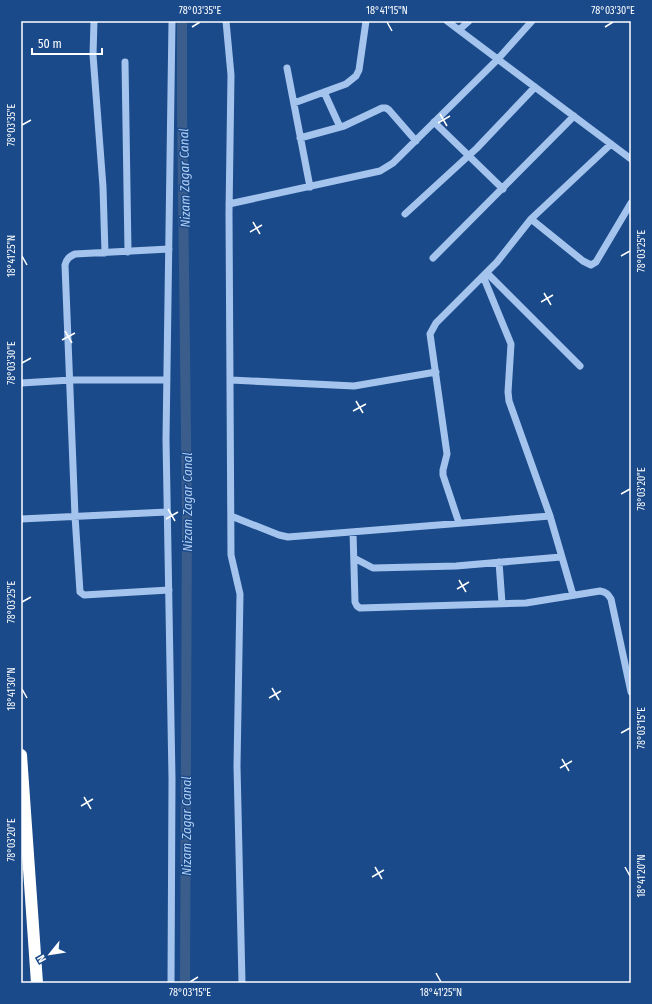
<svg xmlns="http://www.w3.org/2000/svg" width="652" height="1004" font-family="'Fira Sans Condensed',sans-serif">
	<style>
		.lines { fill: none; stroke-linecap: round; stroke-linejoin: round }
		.canal { stroke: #3a5d8c; stroke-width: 10 }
		.minor { stroke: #a4c4ed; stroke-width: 7 }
		.highway { stroke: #fff; stroke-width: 12 }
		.ticks { fill: none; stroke: #fff; stroke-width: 1.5 }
		.labels { text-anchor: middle; stroke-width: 3; stroke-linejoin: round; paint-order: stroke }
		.water-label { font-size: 13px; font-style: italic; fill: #b0cef4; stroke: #1a4a8a }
		.neatline { fill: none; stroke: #fff; stroke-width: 1.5 }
		.ticks-label { font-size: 10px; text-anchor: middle; fill: #fff }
	</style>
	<rect width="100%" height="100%" fill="#1a4a8a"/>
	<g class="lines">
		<path class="canal" d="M182,21V107L187,517L185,983"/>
		<path class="minor" d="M94,21L93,55L103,187L105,253
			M226,21L231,75L229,213L231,555L240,594L237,766L242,983
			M447,21L631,159
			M459,30L469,21
			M125,62L128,252
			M287,68L310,187
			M324,92L340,127
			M294,103L346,84L356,76L359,70L366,21
			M434,122L503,189
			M300,138L344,126L382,108H386L389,110L416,141
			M229,204L380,171L393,163L498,59L532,21
			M405,214L477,148L535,87
			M531,219L583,261L591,265L596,262L631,203
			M433,258L574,116
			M487,273L580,366
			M483,276L511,344L508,392L509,401L550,516L573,595
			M231,380L354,386L436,372
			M21,383L71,380H167
			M231,516L279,535L288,537L550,516
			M21,519L167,512
			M459,523L443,475V470L447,454L430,334L436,323L497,262L531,219L611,144
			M353,532L355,602L357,606L360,608L526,603L600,591C606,592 608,594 611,599L631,692
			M354,558L373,568L456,566L561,557
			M499,562L502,603
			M169,590L84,595L80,592L75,516L65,265C67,258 69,257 75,254L169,249
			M171,983L172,779L166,439L172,21"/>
		<path class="highway" d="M21,755L37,983"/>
	</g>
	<path class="ticks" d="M387,22L392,31M192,27L200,22M605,27L613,22M440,114L447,126M438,123L450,116M22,125L31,120M253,222L260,234M250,232L262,225M22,256L27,265M621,256L630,251M544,293L551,305M541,302L553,295M65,331L72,343M62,340L75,333M22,363L31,358M356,401L363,413M353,411L366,404M621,494L630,489M168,509L175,521M166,519L178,512M459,580L466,592M457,589L469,582M22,602L31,597M272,688L279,700M22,689L27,698M269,698L281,691M621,733L630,728M562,759L569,771M560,768L572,761M84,797L91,809M81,806L93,799M22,840L31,835M375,867L382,879M625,867L630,876M372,877L384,870M436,973L441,982M190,982L198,977"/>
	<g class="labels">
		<g class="water-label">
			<text transform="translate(184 178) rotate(-91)" y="5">Nizam Zagar Canal</text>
			<text transform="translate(187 502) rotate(-90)" y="5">Nizam Zagar Canal</text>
			<text transform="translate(186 826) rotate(-90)" y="5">Nizam Zagar Canal</text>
		</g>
	</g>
	<rect width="652" height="1004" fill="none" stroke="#1a4a8a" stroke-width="44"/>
	<g transform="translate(50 954) rotate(240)" stroke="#1a4a8a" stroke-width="3" paint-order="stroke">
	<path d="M0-3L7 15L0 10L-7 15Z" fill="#ffffff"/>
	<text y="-6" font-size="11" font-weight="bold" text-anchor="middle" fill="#ffffff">N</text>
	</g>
	<path d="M32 48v6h70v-6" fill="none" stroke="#ffffff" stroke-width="2"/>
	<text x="38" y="48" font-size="12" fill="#ffffff" stroke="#1a4a8a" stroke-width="3" paint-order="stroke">50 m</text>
	<rect x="22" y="22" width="608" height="960" class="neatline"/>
	<g class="ticks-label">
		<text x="200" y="14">78°03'35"E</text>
		<text x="387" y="14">18°41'15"N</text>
		<text x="613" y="14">78°03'30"E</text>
		<text transform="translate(11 125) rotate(-90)" y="4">78°03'35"E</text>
		<text transform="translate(641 251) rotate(-90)" y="4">78°03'25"E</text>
		<text transform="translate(11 256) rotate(-90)" y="4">18°41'25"N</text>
		<text transform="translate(11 363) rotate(-90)" y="4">78°03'30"E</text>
		<text transform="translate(641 489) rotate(-90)" y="4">78°03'20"E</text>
		<text transform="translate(11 602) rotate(-90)" y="4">78°03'25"E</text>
		<text transform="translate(11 689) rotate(-90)" y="4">18°41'30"N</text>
		<text transform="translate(641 728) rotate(-90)" y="4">78°03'15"E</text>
		<text transform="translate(11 840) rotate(-90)" y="4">78°03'20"E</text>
		<text transform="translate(641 876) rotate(-90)" y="4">18°41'20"N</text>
		<text x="190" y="996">78°03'15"E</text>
		<text x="441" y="996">18°41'25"N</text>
	</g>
</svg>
